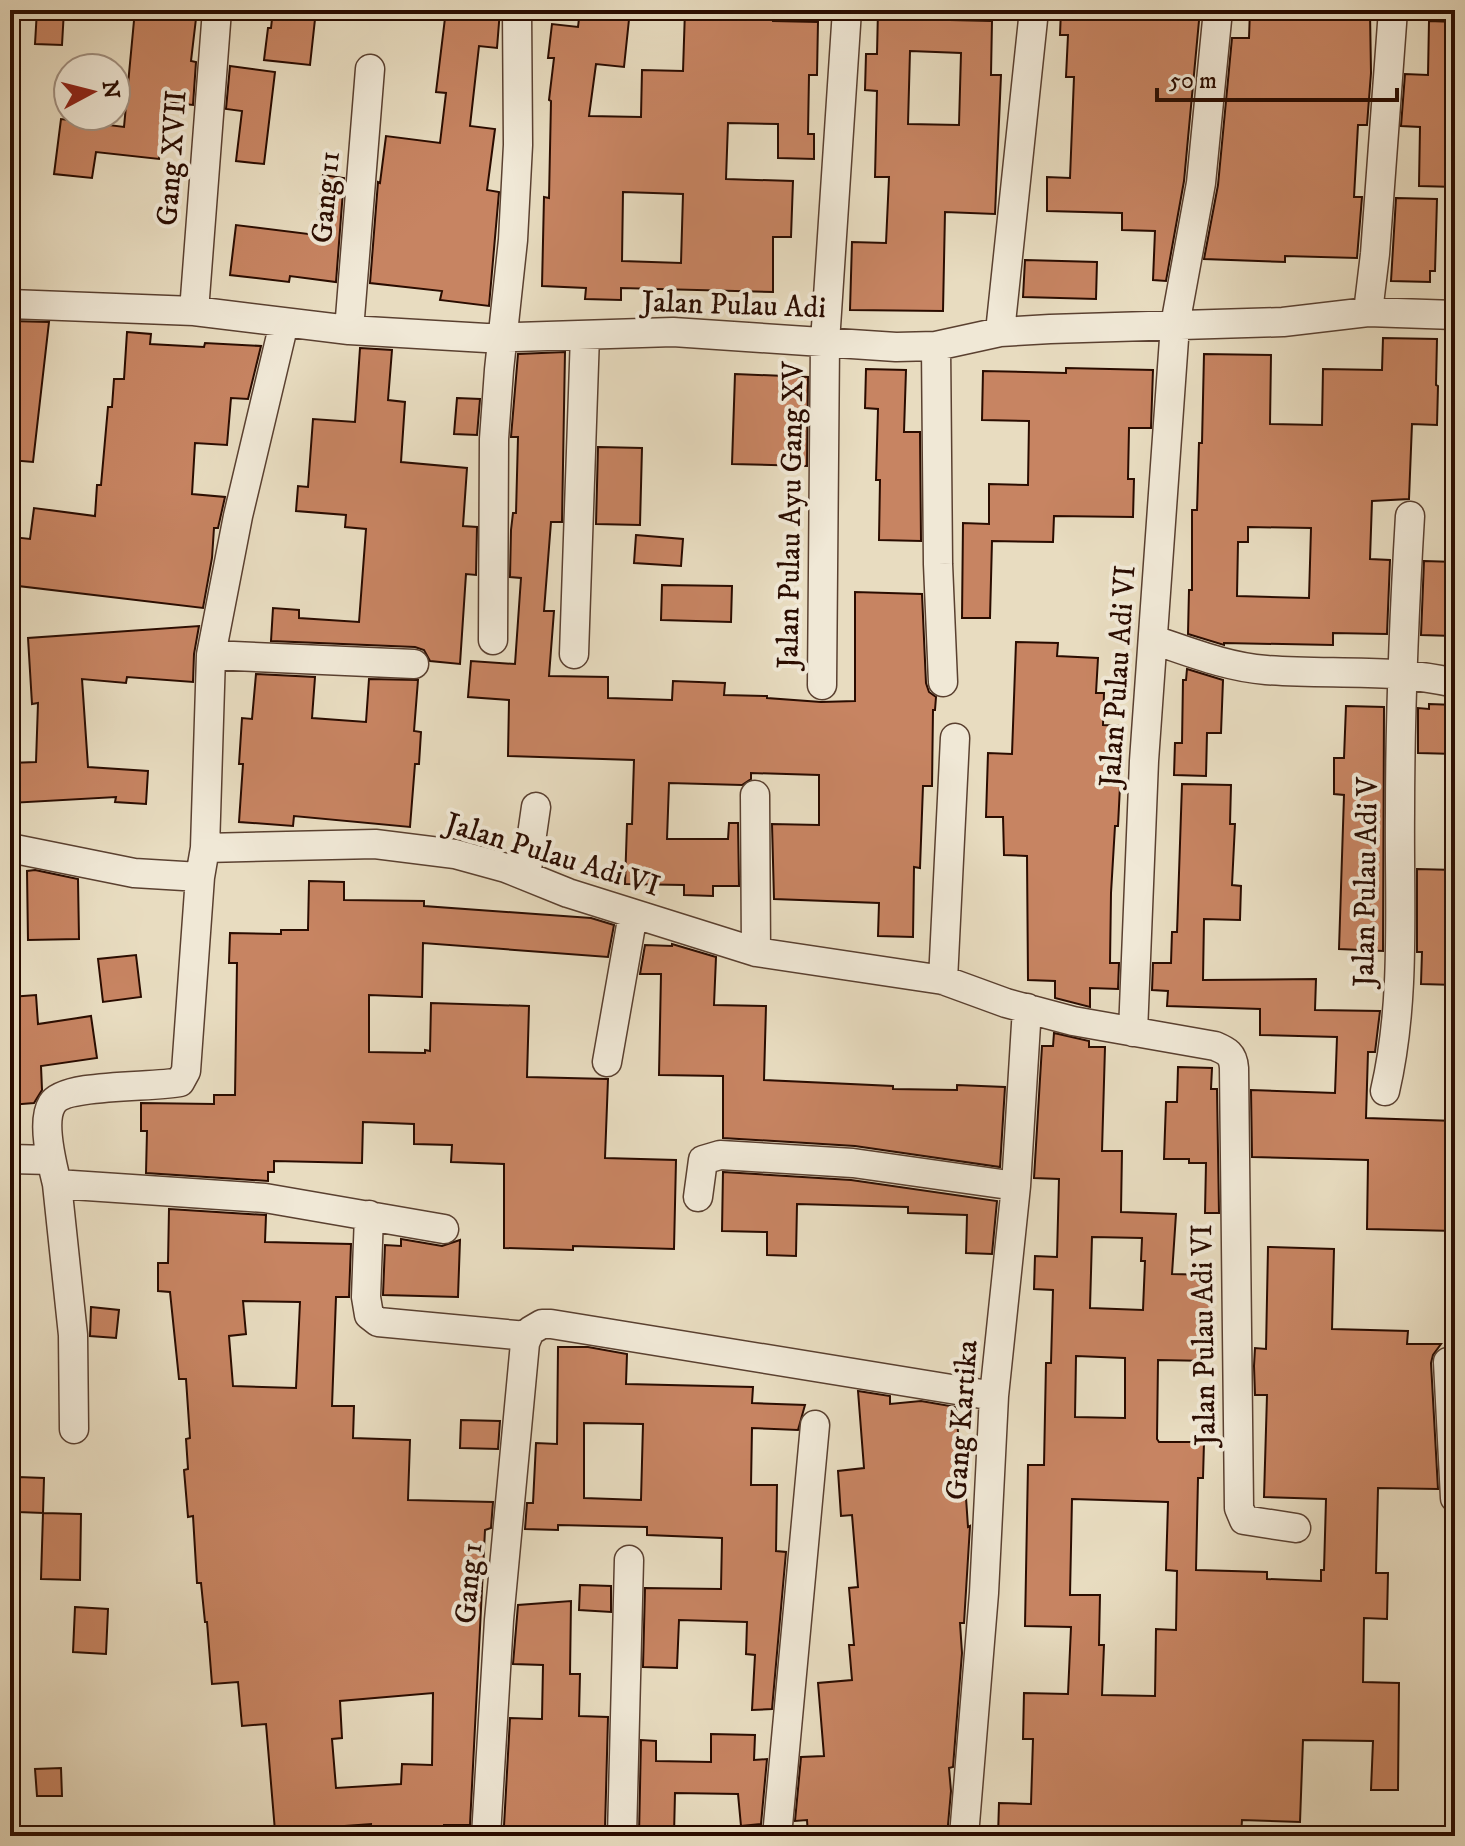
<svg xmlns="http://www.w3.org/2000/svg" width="1465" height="1846" font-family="'IM FELL DW Pica',serif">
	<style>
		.building { fill: #c78462; stroke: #2a0c00; stroke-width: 2; fill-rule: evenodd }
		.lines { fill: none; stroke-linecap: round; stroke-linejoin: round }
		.minor-casing { stroke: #5a4030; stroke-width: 31 }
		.minor { stroke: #f0e8d6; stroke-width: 28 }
		.labels { text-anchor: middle; stroke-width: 8; stroke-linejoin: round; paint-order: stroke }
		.street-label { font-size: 30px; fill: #2a0c00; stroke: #f0e8d6 }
	</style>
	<rect width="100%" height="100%" fill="#e8dcc0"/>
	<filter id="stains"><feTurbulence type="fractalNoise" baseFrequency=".0025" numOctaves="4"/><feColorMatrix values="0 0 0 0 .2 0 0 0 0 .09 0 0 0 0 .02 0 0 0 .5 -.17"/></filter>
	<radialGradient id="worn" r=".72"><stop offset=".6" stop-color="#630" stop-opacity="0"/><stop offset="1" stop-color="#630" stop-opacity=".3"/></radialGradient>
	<path class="building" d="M37,10H64L62,45L35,44Z
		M135,10H197L191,61L196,62L193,105L165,102L159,159L96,152L92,178L54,174L61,119L124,127Z
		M273,10H316L310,65L264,60L268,28H271Z
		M446,10H500L497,48L479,46L470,126L495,129L487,190L499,192L489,306L440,300L442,291L370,283L378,182L380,183L386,136L440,143L446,93L436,92Z
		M580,10H630L624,67L596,64L589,116L641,117L642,70L683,71L685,10H773V21L818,22L817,75H809L808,134H814V159L778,158V124L728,123L726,179L793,181L791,237H773V292L621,288V300L585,299L586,288L542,286L544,197L549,198L551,101L549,100L554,58H548L552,24L578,27ZM623,192L683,194L681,263L622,261Z
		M878,10H908V19L992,21L991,75H1001L995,214L945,212L943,311L850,310L852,242L886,243L889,177H875L877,91L865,90L866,54H877ZM910,51L961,53L959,125L908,124Z
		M1061,10H1200L1184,181L1166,281L1153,280L1155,231L1122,230V213L1047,211V177L1070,178L1074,77H1066L1068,35H1060Z
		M1250,10L1370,12L1371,73L1367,125H1358L1354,197H1362L1357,258L1285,256V262L1204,259L1218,185L1232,38H1249Z
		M1429,21L1455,22V187L1419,186L1420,127L1401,126L1405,74L1428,75Z
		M230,66L275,72L264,164L236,161L242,111L226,109Z
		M323,175L344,178L336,282L290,276L289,282L230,275L236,225L316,235Z
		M1396,198L1437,199L1435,271H1430V282L1391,281Z
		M1025,260L1097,262L1096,299L1023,297Z
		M10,321L49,322L33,462L10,460Z
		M127,332L151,334L150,344L204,347L205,343L261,346L248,399L231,398L227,445L195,443L192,494L225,497L218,528H214L212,558L203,608L10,585L13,537L30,539L34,508L95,516L97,485H101L108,407H112L114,379H124Z
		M1383,338L1437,339L1436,385L1438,386L1437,425L1412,424L1409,499L1372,501L1370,559L1390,560L1387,634L1333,633V645L1224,643V645L1188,634L1189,590H1192V510H1197L1199,443H1202L1204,354L1271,355L1270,424L1322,425L1323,369L1382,370ZM1248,527L1311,528L1309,598L1237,596L1238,542H1248Z
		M360,348L392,350L388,400L405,402L401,462L467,468L463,526L477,527L476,575L466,574L460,664L430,661L424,650L415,647L271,641L273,608L299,610V618L359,622L366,529L345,527L346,515L296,511L298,486L308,487L313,419L355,422Z
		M565,352L562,522H551L544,611H554L549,676L608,677V698L672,700L673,681L725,683L724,695L767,696V698L821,702L855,701V592L922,594L926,683L929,692L936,697L935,710H933L932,786H923L920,868L914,867L913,937L878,936L879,903L774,899L772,824L819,825V775L751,773V779L742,785L669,783L667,839H728L729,823H738L739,886H713V896L684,895V885L625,884L627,824H632L634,760L508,756L509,700L468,697L471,661L515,664L521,578L510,577L511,530L513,513H516L518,437H511L518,354Z
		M1066,368L1153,370L1151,428H1129L1128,479H1134L1133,517L1054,516L1053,542L992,541L990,618H962L963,523L989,524V484L1028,485L1029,421L982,420L983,371L1066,373Z
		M866,369L906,370L904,432H920L921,541L879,540L880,480H876L878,409L865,408Z
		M735,374L808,377L807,466L732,464Z
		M457,398L480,399L477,435L454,434Z
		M598,447L642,448L640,525L596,524Z
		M636,535L683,539L681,566L634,563Z
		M1424,561L1455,562L1453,636L1421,635Z
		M662,585L732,586L731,622L661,620Z
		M199,626L194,654L193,682L127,677L126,683L82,679L88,767L148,771L146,804L115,802L116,797L10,803V763L36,762L38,703L32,704L28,638Z
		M1016,642L1058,643L1057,656L1098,658L1096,693H1104L1103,725L1123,726L1118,826H1115L1111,893L1110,963H1119L1118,989L1090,988V1007L1055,998V981L1028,980L1027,856L1004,855L1003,817H986L988,753L1012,754Z
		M1187,669L1223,680L1221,733H1207L1206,776L1174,775L1175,743H1182L1183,680H1186Z
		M256,674L315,677L312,718L366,722L369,679L418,680L414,731L421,732L419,764H415L410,827L294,816L293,826L239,822L243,764H239L242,718L252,719Z
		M1429,704L1455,705V754L1418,753V708L1429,709Z
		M1346,706L1384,707L1383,951L1339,949L1344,795L1334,794V758H1344Z
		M1182,784L1231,785L1230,824H1235L1232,885L1241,886L1240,920L1204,919L1203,980L1316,979L1315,1010L1380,1011L1375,1052H1368L1366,1118L1455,1121V1231L1367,1229L1368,1160L1252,1157L1251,1090L1335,1093L1337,1037L1260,1035V1009L1167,1006L1168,991L1152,990L1153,963H1171L1172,932H1177Z
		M1417,869L1455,870V985L1421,984L1422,952H1417Z
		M35,870L78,879L79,939L28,940L27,871Z
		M309,881L344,882V900L424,901V906L591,918L614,925L608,957L423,943L422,997L369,995V1052L425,1053V1050L430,1051L431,1003L529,1006L527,1077L608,1079L605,1158L676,1160L674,1249L573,1246V1250L504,1248V1164L451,1162L452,1145L414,1144V1124L363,1122L362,1163L274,1161V1172H268V1181L146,1173L147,1131H141V1103L214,1104V1095H235L237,963H229L230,933L281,934V930H308Z
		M672,944L716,957L714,1005L766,1006L764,1080L893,1086V1089L957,1090V1085L1005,1087L1000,1167L855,1146L723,1138V1076L659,1075L661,974H640L645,945L672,946Z
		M136,955L141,997L103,1002L98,959Z
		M36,995L38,1024L91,1016L97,1058L41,1066L42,1090L34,1103L10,1105V997Z
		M1054,1033L1089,1041V1047H1105L1102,1151H1122L1121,1212L1176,1214L1172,1274L1212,1275L1210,1361L1158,1360L1157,1439L1159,1442H1204L1203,1478H1198L1196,1570L1267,1572V1579L1321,1581V1570H1324L1326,1499L1264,1497L1267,1395H1255L1254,1366L1255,1348L1266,1349L1268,1247L1334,1249L1332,1329L1408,1331L1407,1344H1441L1433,1355L1431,1363L1438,1489L1378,1488L1376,1573H1388L1387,1619L1364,1618L1363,1682L1399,1683L1398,1790H1371L1373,1741L1303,1740L1300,1822L1242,1820L1241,1836H998L999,1803L1031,1804L1033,1739H1023L1024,1693L1068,1694L1071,1627L1025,1626L1028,1465H1044L1046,1363H1051L1053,1290L1034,1289L1035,1256L1057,1257L1059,1179L1034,1178L1042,1046H1053ZM1092,1237L1142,1238L1141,1261H1145L1143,1310L1090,1308ZM1076,1356L1125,1358V1418L1075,1417ZM1072,1499L1168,1502L1166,1570L1177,1571L1176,1630L1156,1629L1155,1696L1102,1695L1104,1645H1099L1100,1595H1070Z
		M1178,1067L1212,1068L1211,1089H1217L1219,1213H1205L1206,1163H1189V1159H1164L1166,1102H1177Z
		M723,1172L851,1180L997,1201L992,1254L966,1253L967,1215L908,1213V1207L797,1204L796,1256L767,1255V1232L722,1231Z
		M169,1209L266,1215L265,1242L351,1244L349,1297H336L332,1406H354L353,1438L410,1440L408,1500L493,1502L491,1528L485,1530L470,1825H444V1836H370L371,1824L275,1831L266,1724L242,1726L238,1682L212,1684L207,1622H205L201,1583H197L193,1516L188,1517L184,1470L188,1469L186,1439L190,1438L186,1379H179L170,1292L158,1291V1263H168ZM243,1301L300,1302L296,1388L233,1386L229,1336L246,1334ZM433,1693L432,1765L402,1764L401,1784L336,1788L332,1739L342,1738L340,1701Z
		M401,1239L442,1246L460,1240L458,1297L383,1295L385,1245L401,1246Z
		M91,1307L119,1310L116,1338L90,1336Z
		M558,1347H588L627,1354L626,1384L753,1387L752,1403L805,1405L798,1430L752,1428L751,1485H777L776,1551L786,1552L772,1709L752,1710L755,1655L746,1654L747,1622L679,1620L677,1668L643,1667L645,1588L721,1589L722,1538L647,1535V1527L558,1525V1530L525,1529L527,1503H533L536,1443L557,1444ZM584,1423L643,1424L641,1500L584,1498Z
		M858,1391L890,1396V1404L921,1401L956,1407L961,1469L964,1468L968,1527L970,1526L964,1623H960L962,1653L953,1767L949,1768L951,1791L947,1836H878V1831L808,1836L807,1820L795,1821L801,1757L824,1756L818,1683L852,1680L849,1645H854L849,1588L858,1587L852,1515L841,1516L838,1471L864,1468Z
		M461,1420L500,1421L498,1449L460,1448Z
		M18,1477L44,1478L43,1513L18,1512Z
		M43,1513L81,1514L80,1580L41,1579Z
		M580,1585L611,1586V1612L579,1610Z
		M571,1601L570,1674H580L579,1716L608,1717L605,1829L555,1827V1836H513V1826H504L510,1718L542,1719L543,1665L513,1664L518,1605Z
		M75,1607L108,1609L106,1654L73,1652Z
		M711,1734L755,1735L754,1760L767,1759L761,1824L741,1826L738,1794L675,1793L674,1835H639L641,1740L656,1741V1761L711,1762Z
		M61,1768L62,1796H37L35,1769Z"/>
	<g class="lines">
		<defs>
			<path id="minor" d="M10,304L194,311L349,330L486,338L673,332L896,347L936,346L1000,332L1050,329L1283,322L1368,312L1455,315
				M194,311L217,10
				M1368,312L1375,254L1393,10
				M349,330L370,69
				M1000,332L1034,10
				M936,346L938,564L943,682
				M493,640L494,439L499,370L513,240L518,145L517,10
				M1154,640C1190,652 1227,667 1266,670C1330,675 1392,668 1455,683
				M574,654L585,335
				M211,655L414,664
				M822,685L825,342L847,10
				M755,795L756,952
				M10,848L134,873L200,877
				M205,848L375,844L455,854L506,868L568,893L756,952L943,980L1006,1003L1073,1021L1215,1046C1227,1051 1233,1054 1234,1068L1239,1508L1244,1520L1296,1528
				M526,876L536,807
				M943,980L955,738
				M1133,1032L1144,761L1175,325L1201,183L1218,10
				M607,1062L633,914
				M1385,1091C1406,1001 1399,905 1400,813C1400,714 1404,616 1410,516
				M10,1159L51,1160
				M57,1184L265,1198L444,1229
				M698,1197L703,1160L720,1155L853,1163L1016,1186
				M369,1215L366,1297L369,1315L378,1322L527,1336
				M1448,1362L1455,1498
				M74,1429L73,1335L57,1184C52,1164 41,1122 52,1104C64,1083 154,1088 180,1082L186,1071L200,877L205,848L211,655L238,516L284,323
				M486,1836L499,1620L525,1343L530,1331L542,1324H551L994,1396
				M622,1836L629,1560
				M777,1836L815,1425
				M964,1836L984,1593L994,1396L1016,1186L1027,1008"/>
		</defs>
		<use href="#minor" class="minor-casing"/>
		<use href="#minor" class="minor"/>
	</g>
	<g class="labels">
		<g class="street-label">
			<text transform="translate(171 158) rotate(-86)" y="10">Gang XVII</text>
			<text transform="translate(325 197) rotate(-85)" y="10">Gang 11</text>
			<text transform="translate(734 304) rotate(2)" y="10">Jalan Pulau Adi</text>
			<text transform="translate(790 515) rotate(-89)" y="10">Jalan Pulau Ayu Gang XV</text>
			<text transform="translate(1117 676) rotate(-86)" y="10">Jalan Pulau Adi VI</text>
			<text transform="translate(553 854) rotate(17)" y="10">Jalan Pulau Adi VI</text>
			<text transform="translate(1365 882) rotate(-89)" y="10">Jalan Pulau Adi V</text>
			<text transform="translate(1203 1335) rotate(-91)" y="10">Jalan Pulau Adi VI</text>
			<text transform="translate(961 1420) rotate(-86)" y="10">Gang Kartika</text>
			<text transform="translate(468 1583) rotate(-85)" y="10">Gang 1</text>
		</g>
	</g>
	<rect width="1465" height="1846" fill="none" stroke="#e8dcc0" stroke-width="40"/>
	<rect x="12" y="12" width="1441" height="1822" fill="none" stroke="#2a0c00" stroke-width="4"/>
	<rect x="20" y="20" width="1425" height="1806" fill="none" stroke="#2a0c00" stroke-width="2"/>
	<g transform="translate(92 92) rotate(83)"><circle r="38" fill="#f0e8d6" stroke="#a19080" stroke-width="2"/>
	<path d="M0-6L14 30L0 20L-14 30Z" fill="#8f2418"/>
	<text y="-12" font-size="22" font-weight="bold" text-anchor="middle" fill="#2a0c00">N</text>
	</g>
	<path d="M1157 88v12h240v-12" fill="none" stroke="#2a0c00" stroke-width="4"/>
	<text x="1169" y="88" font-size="24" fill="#2a0c00" stroke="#f0e8d6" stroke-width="6" paint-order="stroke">50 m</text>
	<rect width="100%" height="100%" filter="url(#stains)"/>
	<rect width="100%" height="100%" fill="url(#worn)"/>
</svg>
